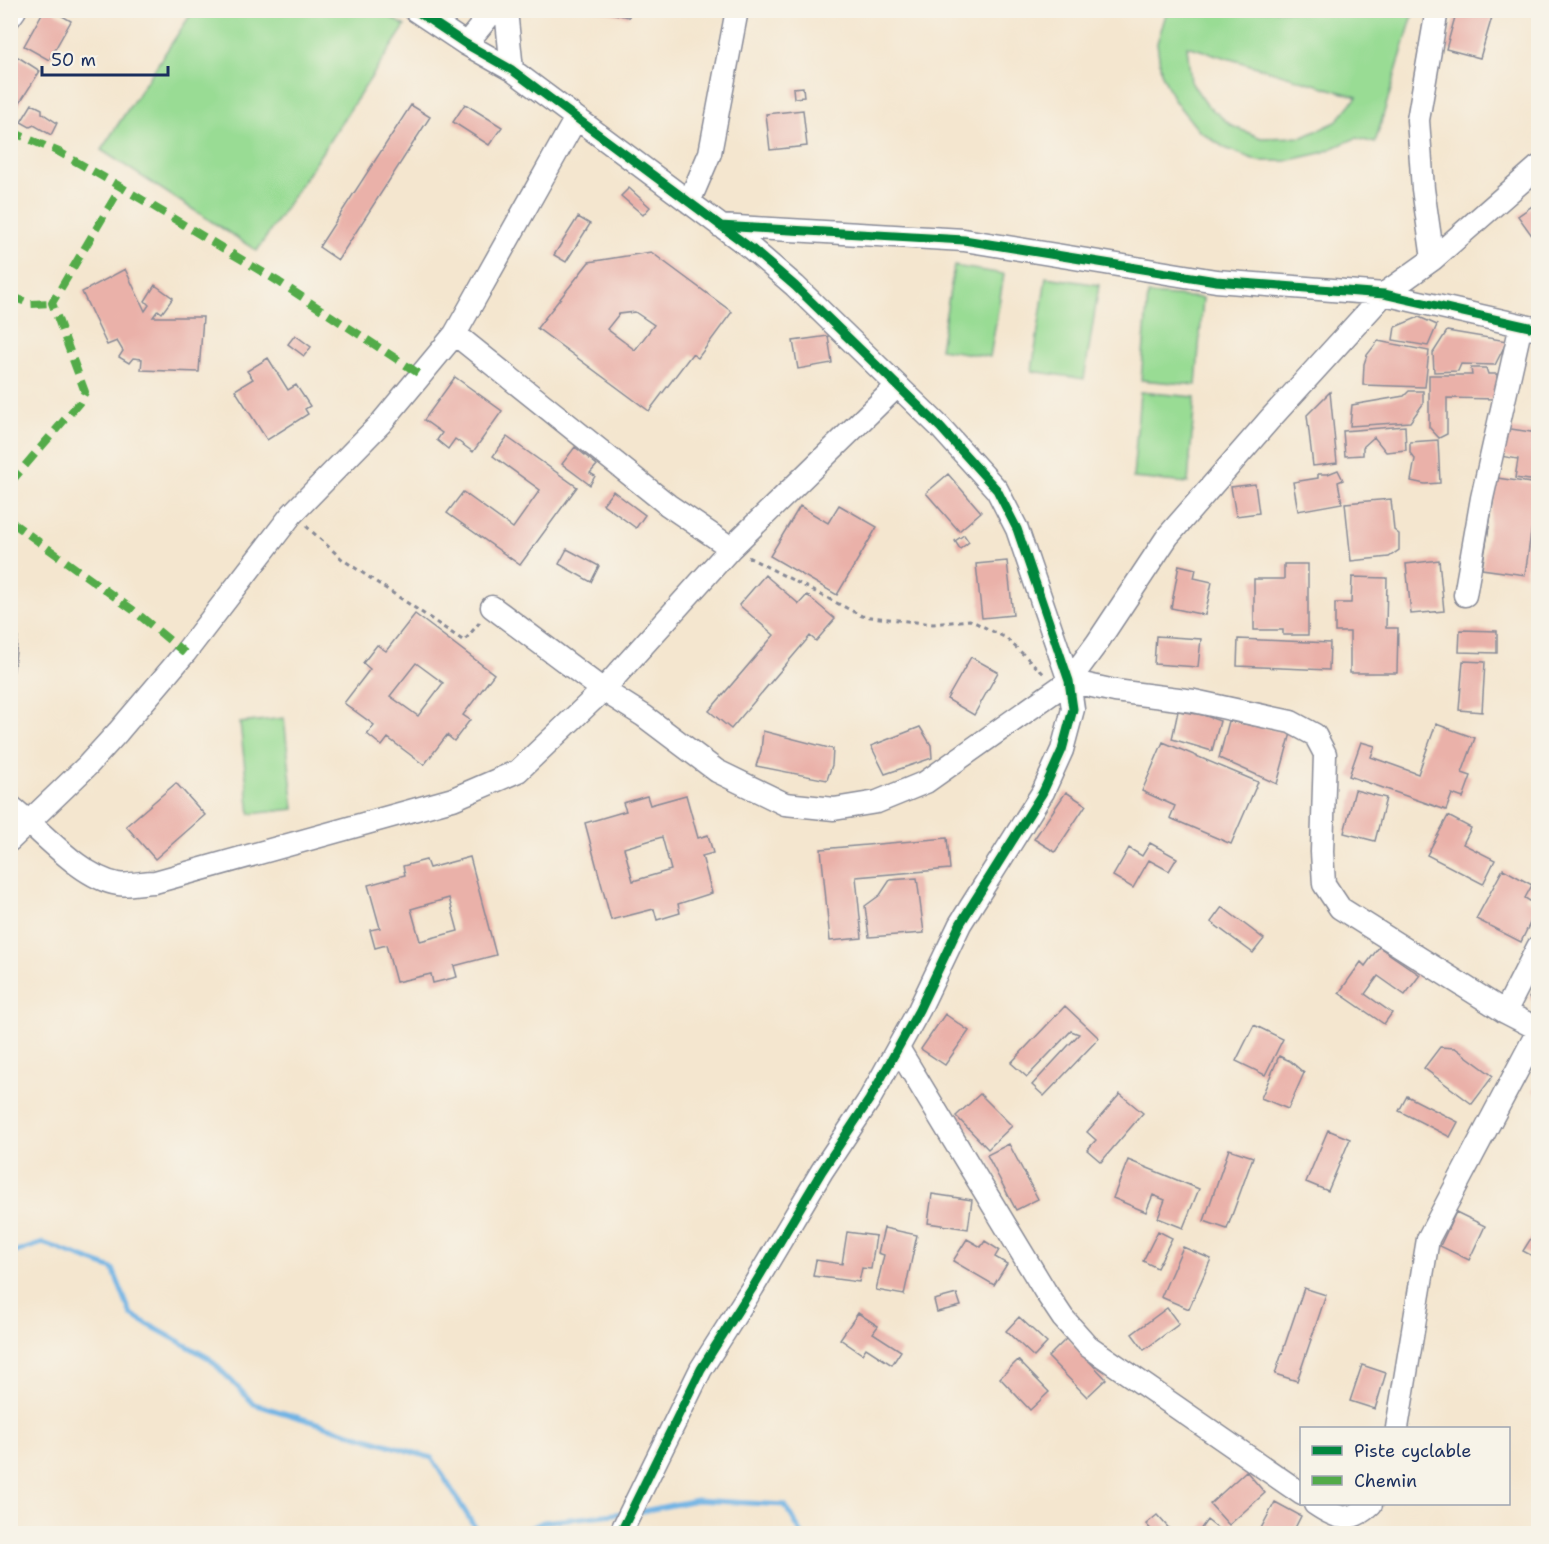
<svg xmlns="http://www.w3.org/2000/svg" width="1549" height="1544" font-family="'Shantell Sans',sans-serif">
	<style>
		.green { fill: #99dc94; stroke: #5a8679; stroke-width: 1.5; fill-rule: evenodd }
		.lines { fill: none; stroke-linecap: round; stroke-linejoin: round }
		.stream { stroke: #6fb3e4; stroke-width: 5 }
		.building { fill: #eab1a9; fill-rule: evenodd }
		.minor-casing { stroke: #888a96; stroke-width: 25 }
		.path { stroke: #888a96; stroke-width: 3; stroke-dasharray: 4.5 4.5; stroke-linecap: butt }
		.minor { stroke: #fff; stroke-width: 22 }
		.quiet { stroke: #52ab49; stroke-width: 8; stroke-dasharray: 15 8; stroke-linecap: butt }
		.cycleway-casing { stroke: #f7f3e8; stroke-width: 13 }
		.cycleway { stroke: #00873e; stroke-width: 9 }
	</style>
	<rect width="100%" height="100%" fill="#f7f3e8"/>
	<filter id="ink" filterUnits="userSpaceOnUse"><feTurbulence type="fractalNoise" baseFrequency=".0167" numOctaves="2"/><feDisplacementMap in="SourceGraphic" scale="12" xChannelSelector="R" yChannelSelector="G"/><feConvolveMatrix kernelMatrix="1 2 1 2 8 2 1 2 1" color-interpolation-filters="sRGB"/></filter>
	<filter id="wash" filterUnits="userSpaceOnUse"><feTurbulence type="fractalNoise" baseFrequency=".008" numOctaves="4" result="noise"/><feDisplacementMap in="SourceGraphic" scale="24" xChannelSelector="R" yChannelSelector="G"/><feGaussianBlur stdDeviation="1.35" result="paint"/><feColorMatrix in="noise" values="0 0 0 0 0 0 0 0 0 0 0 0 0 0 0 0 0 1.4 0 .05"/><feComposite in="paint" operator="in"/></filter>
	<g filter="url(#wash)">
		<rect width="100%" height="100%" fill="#f4e6cf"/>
		<path class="green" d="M193,11H381L405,26L257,251L101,150Z
			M1167,11V10L1414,11L1375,143L1356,138L1321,153L1286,161H1258L1225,148L1199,131L1174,100L1161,72L1157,43ZM1187,46L1357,97L1336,122L1303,137L1261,138L1232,126L1207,105L1191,82Z
			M954,266L1004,274L990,357L940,349Z
			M1046,277L1099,285L1084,379L1032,371Z
			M1148,294L1203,298L1196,385L1141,380Z
			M1140,392L1195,397L1188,483L1133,478Z
			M284,718L294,809L250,814L240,723Z"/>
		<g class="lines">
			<path class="stream" d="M10,1254L43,1243L113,1269L131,1315L209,1358L254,1404L432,1458L479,1534
				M639,1512L696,1500L785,1505L802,1534
				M517,1534L543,1522L623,1513"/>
		</g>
		<g id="blocks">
			<path class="building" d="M44,10H52L71,21L49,60L24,46Z
				M597,10H630L629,17Z
				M1457,10H1494L1480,58L1446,49Z
				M18,57L40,71L17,107L10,102V70Z
				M803,87L804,97L794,98L793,88Z
				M32,104L42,109V113L57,123L51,135L34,125L30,127L21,122Z
				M465,104L502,127L489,145L453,122Z
				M411,105L430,117L338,260L319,247Z
				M803,110L807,146L770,150L766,114Z
				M629,188L650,207L643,215L621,196Z
				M1538,202V233L1533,237L1518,216Z
				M578,217L590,224L566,262L554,255Z
				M651,252L732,312L698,358L692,354L649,411L537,328L589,262ZM635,312L654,325L635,350L607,329L619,314Z
				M125,269L145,311L149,305L145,301L155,285L173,298L162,313L158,310L153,317H203L199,372L141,370L142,359L133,358L129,363L119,357L123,351L117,341L107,345L82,292Z
				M1419,317L1437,325L1428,346L1393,340L1395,327Z
				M1447,331L1507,341L1495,365L1461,364L1458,371L1434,372L1433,353Z
				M295,335L311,347L304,356L288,344Z
				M828,336L832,363L798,369L793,341Z
				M1378,341L1429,351L1425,387L1363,385L1364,364L1367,355Z
				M268,358L288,390L296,385L310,406L305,409L308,414L267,440L235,390L253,379L247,371Z
				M1471,368H1486L1488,374H1497V399L1447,398V434L1439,438L1429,427V375H1472Z
				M455,377L502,411L473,452L455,439L448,449L437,440L442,433L424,420Z
				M1409,391H1423V404L1410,422L1350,426L1352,405L1404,396Z
				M1330,392L1337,463L1313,466L1307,415Z
				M1405,426L1406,450L1386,452L1374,437L1363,447V455L1345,456L1343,431Z
				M1504,428L1538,433L1537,481L1515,478L1518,459L1500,456Z
				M507,437L577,487L520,565L447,513L463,492L513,528L540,490L493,456Z
				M1438,440L1440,483L1425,484L1411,481L1415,459L1410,453V442Z
				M575,447L597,465L590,473L595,476L590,485L562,464Z
				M1338,470L1343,480L1338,482L1342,503L1298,511L1293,482L1318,478V474H1328Z
				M948,474L981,512L959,531L926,493Z
				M1497,478L1538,484L1525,575L1482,569Z
				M1255,484L1259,513L1236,516L1231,487Z
				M613,491L645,515L636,528L603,504Z
				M1391,499L1394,530L1399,534V550L1389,557L1351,561L1345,503Z
				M839,505L877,527L837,595L770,556L800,506L828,523Z
				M964,535L969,542L960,549L955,541Z
				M567,549L599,566L591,582L559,564Z
				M1439,560L1444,611L1411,614L1406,564Z
				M1007,561L1013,615L982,618L976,564Z
				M1284,564H1308V635H1283V630H1254V579H1284Z
				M1179,565L1196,569L1194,578L1212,582L1205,615L1171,608Z
				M765,575L799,604L807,595L835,619L816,641L810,636L731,729L709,711L774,635L739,605Z
				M1352,577L1387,578L1386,628H1398L1397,673H1350V632H1335V603H1351Z
				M415,614L494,674L463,715L470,720L454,741L447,735L424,765L388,738L382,746L367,734L374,725L344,703L370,669L363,663L377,645L386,651ZM416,663L443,683L418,716L390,696Z
				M1460,630L1497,631V653L1459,652Z
				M10,635L18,636L12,683H10Z
				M1156,636L1201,639L1198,667L1154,664Z
				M1238,639L1330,643L1329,670L1237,666Z
				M971,657L998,672L974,715L947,699Z
				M1463,661L1485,662L1482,712L1459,710Z
				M1178,711L1203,715L1220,721L1212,751L1172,739Z
				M1229,721L1291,733L1277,784L1219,758Z
				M1436,724L1475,738L1462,773L1471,776L1463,798L1452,794L1446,810L1349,776L1361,742L1375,746L1371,757L1418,774Z
				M920,727L931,745L932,758L885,774L871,746Z
				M763,731L833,749L832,765L827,780L756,766L761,751Z
				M1163,742L1258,782L1231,844L1170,818L1175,806L1142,791Z
				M176,783L205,815L155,859L126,826Z
				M1355,790L1386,798L1375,841L1344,833Z
				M1066,792L1086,805L1055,852L1034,839Z
				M686,795L698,838L708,835L713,853L702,856L712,893L678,904L680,913L657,920L654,909L611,920L585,823L626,811L623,803L647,796L650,805ZM662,837L671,870L633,881L624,848Z
				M1448,816L1471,828L1463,844L1495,860L1483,884L1427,855Z
				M947,838L950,869L856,877L862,938L830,941L821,849Z
				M1150,843L1177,858L1169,871L1149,860L1133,888L1113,876L1129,848L1142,856Z
				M470,857L496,955L454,966L457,977L433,983L431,974L396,982L386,945L375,948L370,930L380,928L368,885L405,875L403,866L426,860L429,868ZM449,898L458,931L420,941L411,909Z
				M1503,869L1532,885L1525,898L1538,906L1521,942L1476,919Z
				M917,878L924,933L869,937L865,906L880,895L890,880Z
				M1222,907L1264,939L1253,953L1211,922Z
				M1379,947L1420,975L1405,995L1378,976L1365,994L1392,1013L1384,1024L1339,993L1361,962L1365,966Z
				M1538,985V1006L1529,998Z
				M1065,1006L1099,1038L1044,1096L1032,1085L1079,1034L1071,1031L1027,1077L1011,1063Z
				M945,1014L969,1031L945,1065L921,1049Z
				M1254,1025L1283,1039L1265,1075L1236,1061Z
				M1440,1047L1455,1048L1493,1076L1472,1104L1424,1068Z
				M1279,1056L1290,1061L1304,1073L1288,1109L1261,1098Z
				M1538,1083V1095L1533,1091Z
				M980,1094L1012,1126L988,1149L956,1116Z
				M1120,1094L1143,1113L1101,1162L1087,1150L1096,1140L1087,1132Z
				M1407,1096L1458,1122L1450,1137L1399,1111Z
				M1328,1130L1350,1139L1328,1191L1306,1182Z
				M1009,1144L1038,1199L1016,1210L987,1155Z
				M1229,1149L1253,1157L1227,1229L1204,1221Z
				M1128,1160L1199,1189L1183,1228L1158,1218L1165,1200L1153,1195L1146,1212L1113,1198Z
				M932,1194L972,1200L968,1229L928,1223Z
				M1456,1212L1485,1226L1469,1260L1440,1246Z
				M1538,1227V1259L1523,1251Z
				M884,1228L917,1235L904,1295L876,1290L884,1255L878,1253Z
				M1158,1231L1172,1238L1157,1268L1143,1261Z
				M847,1232L876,1236L871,1269L862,1268L859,1282L813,1276L816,1260L842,1264Z
				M967,1239L981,1247L985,1241L999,1250L995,1257L1007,1264L994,1285L953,1261Z
				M1183,1247L1211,1259L1189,1309L1161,1297Z
				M1304,1288L1326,1295L1297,1381L1275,1374Z
				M957,1294L961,1306L937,1312L934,1300Z
				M1167,1308L1179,1324L1144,1350L1132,1334Z
				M858,1313L878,1326L873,1333L901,1351L892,1365L866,1348L862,1354L840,1339Z
				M1019,1317L1047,1343L1034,1357L1006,1331Z
				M1067,1338L1106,1379L1087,1397L1048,1357Z
				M1018,1360L1049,1392L1030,1410L1000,1378Z
				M1362,1365L1386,1373L1375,1409L1350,1401Z
				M1246,1471L1265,1493L1229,1525L1210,1504Z
				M1275,1502L1301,1516L1292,1534H1258Z
				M1157,1515L1174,1534H1155L1146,1524Z
				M1207,1520L1225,1534H1197Z"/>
		</g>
	</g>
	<g filter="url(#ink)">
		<use href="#blocks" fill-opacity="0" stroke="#888a96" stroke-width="1.5"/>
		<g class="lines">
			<defs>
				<path id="minor" d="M415,10L466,44L512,70L752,249L795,286L940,427L997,490L1017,529L1069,681L1073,709L1062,750L1043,792L960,924L919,1010L869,1100L822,1171L753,1287L701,1369L620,1534
					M506,10L512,70
					M10,17L15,10
					M466,44L494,10
					M689,202L710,153L737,10
					M720,226L964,240L1216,281L1384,294L1538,329
					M1433,259L1423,189L1418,120L1437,10
					M455,334L668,505L731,548L603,690L644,716L717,771L785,804L834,809L877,802L926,782L1069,681L1097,643L1168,536L1270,419L1384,294L1433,259L1538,167
					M731,548L897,386
					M1465,595L1482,498L1521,325
					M1069,681L1115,691L1194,701L1291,722L1315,735L1325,754L1322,852L1324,884L1340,908L1505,1012L1538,1029
					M10,806C40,829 80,878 118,884C128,886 143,882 155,882L453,799L518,771L603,690L492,607
					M10,840L87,766L118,732L185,653L292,514L381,423L455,334L576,118
					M1505,1012L1538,947
					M898,1048L1045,1291L1063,1318L1088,1346L1302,1494
					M1397,1428L1428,1239L1538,1031
					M1315,1504C1337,1519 1350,1524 1371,1504"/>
			</defs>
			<use href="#minor" class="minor-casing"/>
			<path class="path" d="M306,526L342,559L464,641L480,622
				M748,557L862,616L933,624L970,620L1006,638L1046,676"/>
			<use href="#minor" class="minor"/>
			<path class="quiet" d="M10,131L59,152L121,187L279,282L421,375
				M10,296L31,304L52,303
				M10,483L79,403L85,392L52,303L121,187
				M10,521L133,610L185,653"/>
			<defs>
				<path id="cycleway" d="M415,10L466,44L512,70L752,249L795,286L940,427L997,490L1017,529L1069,681L1073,709L1062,750L1043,792L960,924L919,1010L869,1100L822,1171L753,1287L701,1369L620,1534
					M720,226L964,240L1216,281L1384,294L1538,329"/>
			</defs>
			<use href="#cycleway" class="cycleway-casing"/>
			<use href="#cycleway" class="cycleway"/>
		</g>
	</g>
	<rect width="1549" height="1544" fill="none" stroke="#f7f3e8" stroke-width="36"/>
	<rect x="1300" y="1427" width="210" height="78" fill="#f7f3e8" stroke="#9fa5b1" stroke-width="1.5"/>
	<rect x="1312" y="1446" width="30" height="9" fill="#00873e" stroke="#9fa5b1" stroke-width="1.5"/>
	<text x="1354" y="1457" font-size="18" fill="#1b2f5e">Piste cyclable</text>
	<rect x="1312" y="1476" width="30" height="9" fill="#52ab49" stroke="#9fa5b1" stroke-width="1.5"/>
	<text x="1354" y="1487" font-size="18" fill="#1b2f5e">Chemin</text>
	<path d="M42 66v9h126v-9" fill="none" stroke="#1b2f5e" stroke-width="3"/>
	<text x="51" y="66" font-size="18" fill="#1b2f5e" stroke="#f7f3e8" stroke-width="4.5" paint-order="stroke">50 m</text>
</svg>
